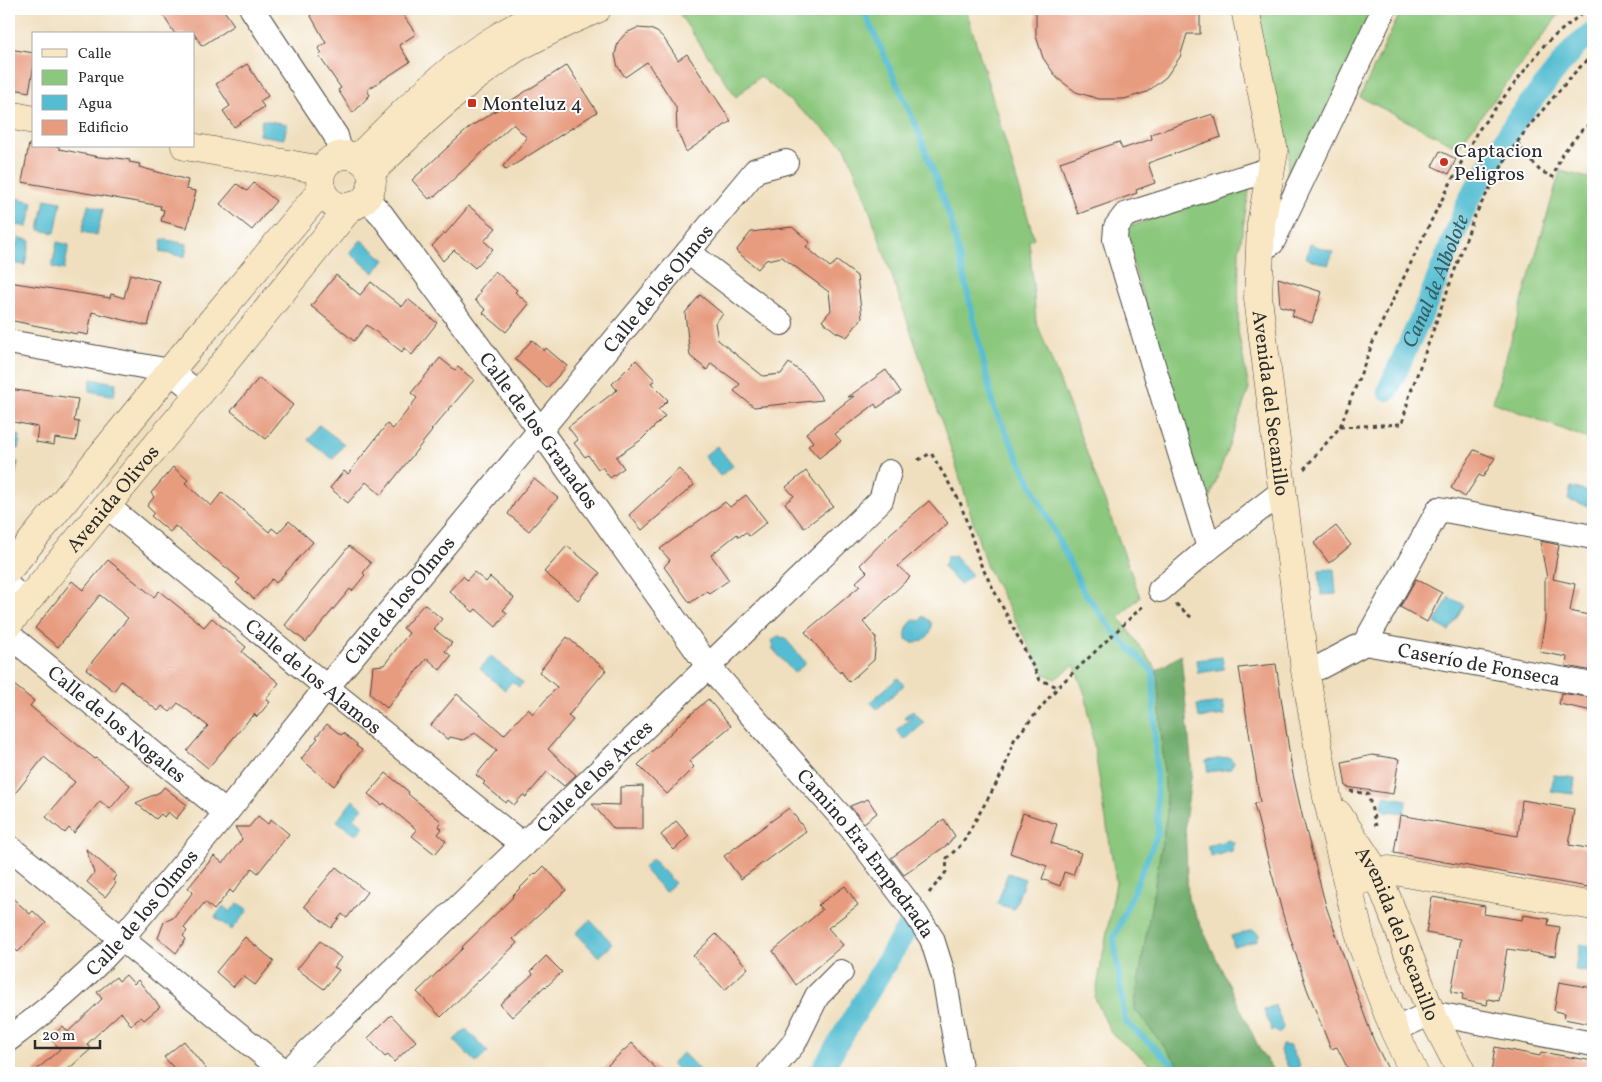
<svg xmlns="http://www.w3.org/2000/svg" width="1602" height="1082" font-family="Vollkorn,serif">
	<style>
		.green { fill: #8bc77d; stroke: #5b7954 }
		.forest { fill: #70ac6c; stroke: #4e6c4c }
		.water { fill: #54bdd1; stroke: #40747e }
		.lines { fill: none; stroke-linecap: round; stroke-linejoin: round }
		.stream { stroke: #54bdd1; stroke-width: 6 }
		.canal { stroke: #54bdd1; stroke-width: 22 }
		.building { fill: #e79b7f }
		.street-casing { stroke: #494641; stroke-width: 26 }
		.secondary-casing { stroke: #494641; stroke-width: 29 }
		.path { stroke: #494641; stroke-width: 3; stroke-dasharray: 4 4; stroke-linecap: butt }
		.street { stroke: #fff; stroke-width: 24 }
		.secondary { stroke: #f9e7c3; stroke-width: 28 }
		.poi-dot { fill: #c8321e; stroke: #fff; stroke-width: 2 }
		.labels { text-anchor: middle; stroke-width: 4; stroke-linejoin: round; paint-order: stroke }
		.poi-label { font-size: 20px; fill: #2b2b2b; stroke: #fff; text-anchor: start }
		.street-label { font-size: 20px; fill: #2b2b2b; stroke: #fff }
		.water-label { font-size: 21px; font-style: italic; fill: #395e65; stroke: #fff }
	</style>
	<rect width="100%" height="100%" fill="#fff"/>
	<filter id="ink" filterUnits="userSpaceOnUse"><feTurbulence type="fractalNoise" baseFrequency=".02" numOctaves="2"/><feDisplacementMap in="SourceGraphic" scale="10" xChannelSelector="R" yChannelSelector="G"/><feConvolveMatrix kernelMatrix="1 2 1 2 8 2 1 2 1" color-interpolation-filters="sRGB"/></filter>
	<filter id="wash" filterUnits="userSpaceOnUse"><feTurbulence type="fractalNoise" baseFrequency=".0096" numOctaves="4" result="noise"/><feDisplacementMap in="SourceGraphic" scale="20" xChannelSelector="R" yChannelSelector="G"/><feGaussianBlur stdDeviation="1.12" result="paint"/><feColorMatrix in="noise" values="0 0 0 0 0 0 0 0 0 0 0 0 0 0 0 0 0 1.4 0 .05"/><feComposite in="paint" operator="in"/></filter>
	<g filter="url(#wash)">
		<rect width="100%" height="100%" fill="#f0dfbe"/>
		<path class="green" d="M676,9H966L1034,238L1029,240L1036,321L1068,402L1140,597L1119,617L1157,670L1167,813L1134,1008L1185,1073H1161L1111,1033L1095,998L1116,882L1086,697L1074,665L1055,679L1043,673L986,565L953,455L862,188L845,147L760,76L736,97Z
			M1253,9H1372L1285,206L1289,151Z
			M1402,9H1563L1458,147L1360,97Z
			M1560,171L1593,179V441L1493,402Z
			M1250,185L1239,251L1238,331L1249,389L1205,512L1123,229Z"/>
		<path class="forest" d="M1181,655L1192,771L1185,822L1188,899L1260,1050L1275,1073H1185L1134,1008L1167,813L1157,670Z"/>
		<path class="water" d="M262,120L287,124L284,139L259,135Z
			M16,198L33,202L28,227L11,224Z
			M45,199L61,202L55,233L39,230Z
			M88,205L103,209L97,235L82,232Z
			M18,238L30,240L25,265L13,263Z
			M162,239L187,244L185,257L160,252Z
			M361,240L385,260L374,273L350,253Z
			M57,242L69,245L64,270L52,267Z
			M1310,244L1333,252L1328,265L1306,258Z
			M91,379L116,383L114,396L89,391Z
			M319,425L344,444L333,459L308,440Z
			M9,434L20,436L18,449L9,448Z
			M717,446L733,466L720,476L704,456Z
			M9,460L18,462L15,476L9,474Z
			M1571,487L1593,493L1592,507L1568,500Z
			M947,556L953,557L955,556L972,575L960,585L943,566L946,563Z
			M1334,569L1336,594L1321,595L1319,570Z
			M1449,597L1464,605L1449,631L1435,623Z
			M923,616L931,622C933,634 925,642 913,643L906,639C905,630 908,624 915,619L920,621Z
			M779,636L783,638L784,637L806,663L794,673L772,648L774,646L772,641L776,637Z
			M491,656L523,683L519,687L512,681L505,690L480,669Z
			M1222,657L1224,669L1198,673L1196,660Z
			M898,678L904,685L877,709L870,702Z
			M1223,702L1225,715L1199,718L1197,705Z
			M913,710L924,723L905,740L896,730L912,718L911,716L906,720L904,717Z
			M1229,757L1234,762L1230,769L1208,772L1206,761Z
			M1554,775L1575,778L1573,794L1551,791Z
			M1384,796L1407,800L1404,813L1391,811L1388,813L1385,812L1382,809Z
			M353,800L363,808L354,818L364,826L356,835L337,821Z
			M1229,840L1235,843L1232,851L1211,857L1207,846Z
			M652,859L675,883L665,892L643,868Z
			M1008,873L1025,879L1014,909L997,904Z
			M238,903L248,910L232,930L215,917L223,906L230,912Z
			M590,920L613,944L599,957L576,933Z
			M1253,930L1258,933L1259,936L1256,941L1234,947L1231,936Z
			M1580,944L1592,946L1588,972L1575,970Z
			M1275,1005L1283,1027L1282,1030L1278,1033L1274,1030L1272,1031L1264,1010Z
			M466,1029L488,1052L476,1063L454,1040Z
			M1282,1045L1290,1046L1300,1066L1290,1071L1280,1051Z
			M683,1053L702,1073H681L672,1063Z"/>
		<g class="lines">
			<path class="stream" d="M863,9L917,128L951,220L994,408L1084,592L1115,633L1153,672L1158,833L1114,938L1125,1021L1182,1073"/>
			<g class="canal">
				<path id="s1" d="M1388,390L1429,299L1468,201L1517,119L1574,48L1593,33"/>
				<path d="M820,1073L906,930"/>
			</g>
		</g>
		<g id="blocks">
			<path class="building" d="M159,9H223L234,25L202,46L194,34H175Z
				M307,9H399L416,34L399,45L410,62L367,90L370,95L353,113L338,90L341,88L319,56L322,53L318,48L326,43Z
				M1036,9H1186L1187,13L1200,12V34H1187L1180,57L1166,77L1147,92L1124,99H1099L1076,92L1057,78L1043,58L1036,36Z
				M637,28L650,29L657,32L663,37L678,60L687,54L731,121L686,152L677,130L676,107L647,62L625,77L618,67L615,55L618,42L626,33Z
				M9,49L34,53V65L29,92L9,88Z
				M247,64L268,96L260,101L264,107L234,127L223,111L230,106L216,84Z
				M567,65L597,112L506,170L503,166L527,138L513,124L432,199L431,197L429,199L412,180L470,127Z
				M1213,114V117H1215L1221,137L1148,163L1155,183L1136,190L1137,193L1078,214L1060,162L1119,142L1122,149L1152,139L1151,134Z
				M29,144L34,145V146H59V149L99,157L110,158V157L130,160L129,162L140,164L139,167L188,180L186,189L196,191L187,228L161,221L164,210L160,209L161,206L22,182Z
				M1440,151L1456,159L1449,174L1432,166Z
				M254,183L276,201L252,230L220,204L237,184L247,191Z
				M469,206L496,228L484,241L493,249L475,268L454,250L443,261L432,246L444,233L445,234Z
				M792,227L810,242L806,247L830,267L837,261L857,276L862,318L847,337L836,332L822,321L831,310L829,292L782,257L766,260L758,269L736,251L751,232Z
				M495,271L517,290L515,292L529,304L506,332L483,313L486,310L475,300L481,292L479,291Z
				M130,274L159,281L148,326L92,312L88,335L78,333L77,334L9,320V282L110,298L111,294L124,298Z
				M336,275L360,295L371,282L402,307L408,299L437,323L412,355L404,348L402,352L367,325L354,341L311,306Z
				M1278,278L1322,292L1312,323L1292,316L1294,310L1280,306Z
				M700,295L723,314L715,323L718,340L763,376L781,374L789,363L805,375L823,400L754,407L734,391L740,384L711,363L707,370L690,356L685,313Z
				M532,340L544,351L546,348L567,366L547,388L515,359Z
				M440,358L455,370L458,367L474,380L431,430L432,431L381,495L366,482L348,503L330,488L344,471L348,474L387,424L393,429L417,398L411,393Z
				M636,360L655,380L651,383L668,400L658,410L665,416L641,440L616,457L624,468L610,478L602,467L598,469L588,455L585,457L574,443L578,440L568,427L617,390L612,384Z
				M886,370L901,392L877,408L875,404L835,434L841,441L819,458L808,446L813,442L806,433L854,396L848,397Z
				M259,378L293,405L266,439L231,411Z
				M9,389L78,399L74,421L79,422L76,441L55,438L54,445L36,442L38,427L9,421Z
				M1474,450L1495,458L1483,477L1479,475L1465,497L1451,488Z
				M173,467L188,480L185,483L211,506L222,492L269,532L272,528L278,533L289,521L313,542L276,583L272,579L254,599L236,583L240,579L175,526L170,532L151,516L154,513L147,506L154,497L151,493Z
				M679,469L694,485L642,530L629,515Z
				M806,471L833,506L804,528L785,503L794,496L786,487Z
				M534,479L558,498L529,531L508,514L517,499Z
				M746,495L767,522L749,536L746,532L739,537L737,534L711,555L729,580L709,594L707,591L690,603L664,567L670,560L660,549L725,502L730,507Z
				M929,501L948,523L898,566L910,577L863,622L876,638L874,660L849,682L841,671L840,673L805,632L860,586L856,582L867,572L860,565L892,532Z
				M1336,526L1351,545L1329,563L1314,543Z
				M1540,541L1559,545L1553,579L1575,584L1570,611L1593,616V671L1566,666L1567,657L1540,652L1545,620V578H1547Z
				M349,546L371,563L363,573L365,575L352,591L350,589L306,642L285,625Z
				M567,546L600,573L578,600L544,572Z
				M108,560L154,597L159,591L204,627L212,618L246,647L242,652L279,683L266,699L270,702L257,717L254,714L253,717L252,716L208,768L187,751L208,726L178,703L170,712L162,706L158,711L121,681L114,691L86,669L128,618L100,595L58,647L35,628L72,581L83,590Z
				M474,572L486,582L490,577L514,598L503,610L507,613L496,627L476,609L473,612L449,591L463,576L467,580Z
				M1416,579L1442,593L1427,622L1400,607Z
				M424,604L442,619L434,629L452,643L445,651L451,656L440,670L427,658L387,708L370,694L373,666L384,665L409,633L403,628Z
				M567,637L606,670L568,716L573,720L548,749L576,775L564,786L547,772L526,797L523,795L514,805L508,800L506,803L483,784L485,782L476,775L497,750L475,733L463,740L450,737L448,740L431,725L457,694L504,735L528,709L533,714L557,687L539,672Z
				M1276,664L1292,770L1303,819L1326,906L1361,1006L1374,1041L1390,1073H1350L1337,1047L1331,1049L1307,989L1283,915L1266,852L1254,804L1260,802L1239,668Z
				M9,681L34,701L30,706L95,759L96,758L130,785L110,809L100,801L74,833L69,828L65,833L46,817L75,782L44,757L9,801Z
				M1561,693L1593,698V711L1559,704Z
				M708,699L731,726L689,761L694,767L667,794L638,765L680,724Z
				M327,724L341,735L343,733L357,744L356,746L362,750L334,786L301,759L318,738L316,737Z
				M1372,755L1399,759L1393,794L1346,787L1342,762Z
				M386,773L409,792L408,794L441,821L438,826L442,829L438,834L446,841L435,854L412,836L417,830L384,803L382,805L368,794Z
				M643,786V829H614L592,804L620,805V787Z
				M164,787L187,805L176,819L168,812L164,817L161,814L156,819L136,803L160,792Z
				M868,799L877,813L864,823L850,806Z
				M1522,800L1574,809L1569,845L1593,849V888L1394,853L1400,815L1518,836Z
				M789,808L806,831L741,879L724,856Z
				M1023,813L1057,824L1051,843L1081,853L1073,875L1064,872L1060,886L1042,879L1047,866L1010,853Z
				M258,816L268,824L271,819L289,834L258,873L252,868L233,893L230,890L214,910L205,902L184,928L187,931L183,936L186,939L176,953L158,938L164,922L173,918L193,892L188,888L214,856L223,863L242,839L235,827H249Z
				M944,819L955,836L947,845L904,875L891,858Z
				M676,821L689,836L674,850L661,835Z
				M86,849L116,875L113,880L116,883L105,897L87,882L94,873Z
				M544,866L566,890L513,939L517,943L441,1017L417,992L463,948L462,947L513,897L512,896L535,873L536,874Z
				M336,867L367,892L347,918L342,914L331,928L304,906Z
				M845,886L858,905L828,928L843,945L796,985L773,951L822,910L818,905Z
				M9,895L30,914L33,911L46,923L18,952L9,944Z
				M1432,897L1485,906L1484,914L1522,920L1523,915L1549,919L1548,925L1560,927L1555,956L1507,949L1499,1001L1488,999L1487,1005L1462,1000L1463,994L1451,992L1461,939L1426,933Z
				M716,934L748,968L725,990L693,956Z
				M245,937L274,961L255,985L243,976L233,987L216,972Z
				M320,941L341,958L334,967L339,970L324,989L297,969Z
				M546,956L562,972L546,987L545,986L512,1017L500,1004L533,974L531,971Z
				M126,975L134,984L138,980L160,1007L144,1020L141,1017L131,1025L121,1012L87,1044L91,1049L64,1073H33L60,1049L50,1038L63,1026L68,1032L102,999L97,992L116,977L119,981Z
				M1559,982L1593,988V1019L1591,1018L1590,1024L1564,1019L1565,1013L1554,1011Z
				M391,1015L416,1041L394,1062L388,1055L385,1057L368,1038Z
				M184,1041L209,1073H178L164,1057Z
				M632,1043L660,1073H599Z
				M1495,1047L1540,1056L1541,1052L1593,1061V1073H1491Z"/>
		</g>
	</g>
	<g filter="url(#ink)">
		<use href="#blocks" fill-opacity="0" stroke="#494641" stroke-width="1"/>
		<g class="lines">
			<defs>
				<g id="street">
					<path d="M252,9L336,136L341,155"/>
					<path id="s2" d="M366,198L382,215L534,422L708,666L851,828L914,911L932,939L944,977L961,1073"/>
					<path d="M1260,250L1272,243L1384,9"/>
					<path d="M688,252L781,323"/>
					<path d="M9,342L170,371L199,394"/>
					<path id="s3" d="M106,505L336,695L523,845"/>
					<path d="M1209,548L1115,240L1116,227L1125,215L1271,169"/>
					<path d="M9,587L26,602"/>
					<path d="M1160,590L1209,548L1283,491"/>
					<path id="s4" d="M9,635L226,813"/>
					<path id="s5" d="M1365,643L1593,685"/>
					<path d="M1305,670L1320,667L1365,643L1439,509L1593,537"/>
					<path d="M9,847L286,1073"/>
					<path d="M1394,1030L1431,1013L1593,1044"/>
					<path id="s6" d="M9,1039C49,1009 88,976 121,939L226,813L327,687L756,170L786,162"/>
					<path id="s7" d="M286,1073L881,500L889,472"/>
					<path d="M769,1073L794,1043L817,996L841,972"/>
				</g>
				<g id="secondary">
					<path id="s8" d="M1245,9L1274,152L1261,224L1258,298L1305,670L1327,797L1362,945L1394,1030L1414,1073"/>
					<path d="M9,115L34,120"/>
					<path d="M185,146L322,170"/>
					<circle cx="346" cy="181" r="26"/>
					<path d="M359,157C390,126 422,93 457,65C485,43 517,26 549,9"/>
					<path d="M371,172L424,121L466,84L516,48L567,22L597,9"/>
					<path d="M9,569L170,371L322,190"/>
					<path id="s9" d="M9,623L199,394L351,206"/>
					<path id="s10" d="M1338,814L1378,875L1431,1013L1462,1073"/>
					<path d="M1362,880L1389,870L1593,906"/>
				</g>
			</defs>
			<use href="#street" class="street-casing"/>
			<use href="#secondary" class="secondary-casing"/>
			<path class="path" d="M621,13L632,9
				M1517,143L1540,171L1553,177L1562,154L1582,130L1593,121
				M1502,151L1508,155
				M1340,427L1402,424L1409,397L1474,217L1508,155L1529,126L1577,70L1593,55
				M918,460L931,453L960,502L981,565L1040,680L1058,687
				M1304,469L1340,427L1375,337L1435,213L1477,132L1545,44L1587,9
				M1176,604L1192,618
				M1350,791L1368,794L1376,826
				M929,893L946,872L947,858L962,844L1003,772L1014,740L1058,687L1144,605"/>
			<use href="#street" class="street"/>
			<use href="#secondary" class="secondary"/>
		</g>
	</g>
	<g class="poi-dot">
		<rect x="467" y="98" width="10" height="10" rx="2.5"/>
		<circle cx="1444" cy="162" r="5"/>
	</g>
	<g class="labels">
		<g class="poi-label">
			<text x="482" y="110">Monteluz 4</text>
			<text x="1454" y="157">Captacion<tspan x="1454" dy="23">Peligros</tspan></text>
		</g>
		<g class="street-label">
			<text dy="7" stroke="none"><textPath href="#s6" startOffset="994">Calle de los Olmos</textPath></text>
			<text dy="7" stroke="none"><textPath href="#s8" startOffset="399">Avenida del Secanillo</textPath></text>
			<text dy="7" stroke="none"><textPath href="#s2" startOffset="290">Calle de los Granados</textPath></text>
			<text dy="7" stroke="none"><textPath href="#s9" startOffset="162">Avenida Olivos</textPath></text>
			<text dy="7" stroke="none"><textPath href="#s6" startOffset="589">Calle de los Olmos</textPath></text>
			<text dy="7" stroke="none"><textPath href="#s5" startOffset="116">Caserío de Fonseca</textPath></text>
			<text dy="7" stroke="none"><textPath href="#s3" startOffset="269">Calle de los Alamos</textPath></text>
			<text dy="7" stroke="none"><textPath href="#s4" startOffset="140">Calle de los Nogales</textPath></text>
			<text dy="7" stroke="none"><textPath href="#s7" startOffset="428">Calle de los Arces</textPath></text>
			<text dy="7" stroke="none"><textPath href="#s2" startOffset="825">Camino Era Empedrada</textPath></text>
			<text dy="7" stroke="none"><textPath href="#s6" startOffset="184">Calle de los Olmos</textPath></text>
			<text dy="7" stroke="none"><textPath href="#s10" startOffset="134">Avenida del Secanillo</textPath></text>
		</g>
		<g class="water-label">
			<text dy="7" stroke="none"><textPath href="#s1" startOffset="119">Canal de Albolote</textPath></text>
		</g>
	</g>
	<rect width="1602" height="1082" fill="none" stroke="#fff" stroke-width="30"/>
	<rect x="32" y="32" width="162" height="115" fill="#ffffff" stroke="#aaaaaa"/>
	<rect x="42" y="49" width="25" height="8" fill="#f9e7c3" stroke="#aaaaaa"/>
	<text x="78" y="58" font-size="15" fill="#2b2b2b">Calle</text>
	<rect x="42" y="70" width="25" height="15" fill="#8bc77d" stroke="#aaaaaa"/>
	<text x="78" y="82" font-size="15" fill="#2b2b2b">Parque</text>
	<rect x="42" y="95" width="25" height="15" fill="#54bdd1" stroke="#aaaaaa"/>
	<text x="78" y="108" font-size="15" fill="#2b2b2b">Agua</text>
	<rect x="42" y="120" width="25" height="15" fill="#e79b7f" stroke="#aaaaaa"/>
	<text x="78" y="132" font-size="15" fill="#2b2b2b">Edificio</text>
	<path d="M35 1040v8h65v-8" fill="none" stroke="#2b2b2b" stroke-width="2.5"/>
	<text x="42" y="1040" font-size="15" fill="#2b2b2b" stroke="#ffffff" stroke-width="4" paint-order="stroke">20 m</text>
</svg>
